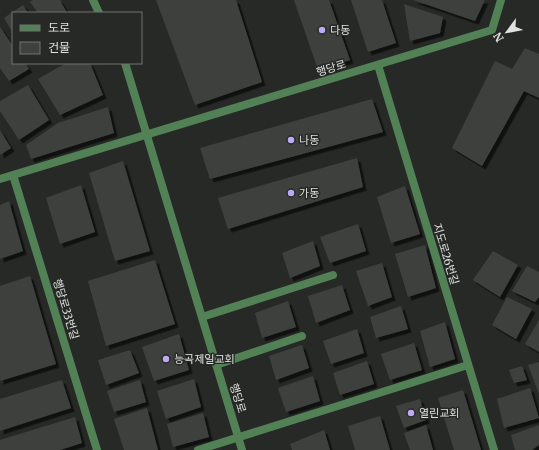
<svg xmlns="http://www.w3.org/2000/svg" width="539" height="450" font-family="Merriweather,'Noto Sans KR',serif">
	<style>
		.building { fill: #3e413e; filter: url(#shadow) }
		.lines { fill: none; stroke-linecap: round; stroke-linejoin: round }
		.minor { stroke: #528156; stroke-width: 8 }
		.tertiary { stroke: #528156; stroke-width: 8 }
		.poi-dot { fill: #bea9f4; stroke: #262926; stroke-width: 1.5 }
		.labels { text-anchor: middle; stroke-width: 3; stroke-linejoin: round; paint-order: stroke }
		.poi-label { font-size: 11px; fill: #dfe1df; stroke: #262926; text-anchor: start }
		.street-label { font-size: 11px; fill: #dfe1df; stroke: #262926 }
	</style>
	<defs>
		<filter id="shadow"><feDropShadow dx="3.5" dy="3.5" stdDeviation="0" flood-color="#0009"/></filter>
	</defs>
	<rect width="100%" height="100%" fill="#262926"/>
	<path class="building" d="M33,0H60L67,13H38L30,2Z
		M156,0H236L262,82L195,105Z
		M294,0H329L350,60L318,70Z
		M351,0H382L396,43L368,52Z
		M413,0H485L475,21Z
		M404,4L443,17L440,33L410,41Z
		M23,5L28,13H13V33L4,18Z
		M0,27L13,46V63H25L29,69L9,81L0,68Z
		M525,48L539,54V98L524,91L482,166L452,148L495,61L512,69Z
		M66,63H90L103,95L60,115L38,79Z
		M28,85L49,120L19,140L0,111V101Z
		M372,99L383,132L210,179L200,148Z
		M108,107L114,133L31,159L26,145L58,123Z
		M0,130L11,148L0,155Z
		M357,158L363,187L228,229L218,198Z
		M123,161L150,251L115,261L89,173Z
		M81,185L95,232L60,244L46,198Z
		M405,186L420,234L391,243L377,197Z
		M9,201L23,251L0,259V205Z
		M358,224L366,251L330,263L320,237Z
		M313,241L320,266L290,278L282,253Z
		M425,245L436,288L408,297L395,254Z
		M493,251L518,265L500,297L473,280Z
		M155,260L175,324L106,346L88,281Z
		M382,263L392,297L368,306L356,271Z
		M527,266L539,272V297L535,302L512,291Z
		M30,276L56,364L0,381V286Z
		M342,285L350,310L316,323L308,296Z
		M507,297L532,309L516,339L492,325Z
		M288,301L296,327L262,338L255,313Z
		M401,306L408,329L376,338L370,317Z
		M539,320V352L525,344Z
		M445,322L455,359L430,367L420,331Z
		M357,329L364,353L331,364L323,341Z
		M179,334L189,370L154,381L142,347Z
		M414,343L422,370L390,380L381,354Z
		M302,345L309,368L276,380L269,356Z
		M130,350L139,373L106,385L98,360Z
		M367,361L374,384L340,395L333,373Z
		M539,362V394L528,365Z
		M522,366L527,380L514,383L509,370Z
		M313,376L320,401L286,412L278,388Z
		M194,379L201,407L166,419L157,391Z
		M62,380L71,408L0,431V399Z
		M140,380L146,402L114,412L107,391Z
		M530,388L539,418L504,428L497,399Z
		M463,390L481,450H454L438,398Z
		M420,399L426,420L404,428L396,406Z
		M147,408L158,450H124L114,419Z
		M203,413L209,437L173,447L167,424Z
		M380,416L390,450H355L348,426Z
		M75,417L82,443L60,450H0V440Z
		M426,425L433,450H410L404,433Z
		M539,425V445L532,450H515L511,435Z
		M324,430L330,450H292L290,444Z"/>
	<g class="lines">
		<path class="minor" d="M378,65L494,450
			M13,175L97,450
			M0,179L492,30L501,0
			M202,317L333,275
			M216,365L302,336
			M198,450L468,365"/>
		<path class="tertiary" d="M93,0L99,13
			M125,63L242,450"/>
	</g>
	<g class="poi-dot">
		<circle cx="322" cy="30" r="4"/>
		<circle cx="291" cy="140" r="4"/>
		<circle cx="291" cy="193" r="4"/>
		<circle cx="166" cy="359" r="4"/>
		<circle cx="411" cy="413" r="4"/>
	</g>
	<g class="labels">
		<g class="poi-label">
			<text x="330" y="34">다동</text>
			<text x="299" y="144">나동</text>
			<text x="299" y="197">가동</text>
			<text x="174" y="363">능곡제일교회</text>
			<text x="419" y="417">열린교회</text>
		</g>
		<g class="street-label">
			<text transform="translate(331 68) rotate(-17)" y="4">행당로</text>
			<text transform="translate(446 254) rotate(73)" y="4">지도로26번길</text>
			<text transform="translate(66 309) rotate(73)" y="4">행당로33번길</text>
			<text transform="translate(238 398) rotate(73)" y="4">행당로</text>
		</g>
	</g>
	<rect x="12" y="12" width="130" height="52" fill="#262926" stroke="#707370"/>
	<rect x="20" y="25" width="20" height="6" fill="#528156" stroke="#707370"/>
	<text x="48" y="32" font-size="12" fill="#dfe1df">도로</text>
	<rect x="20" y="42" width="20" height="12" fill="#3e413e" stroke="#707370"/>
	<text x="48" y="52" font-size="12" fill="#dfe1df">건물</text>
	<g transform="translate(507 32) rotate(238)" stroke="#262926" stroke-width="3" paint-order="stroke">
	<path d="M0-3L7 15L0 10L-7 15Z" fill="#dfe1df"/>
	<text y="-6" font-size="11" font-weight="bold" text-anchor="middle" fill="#dfe1df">N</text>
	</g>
</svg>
